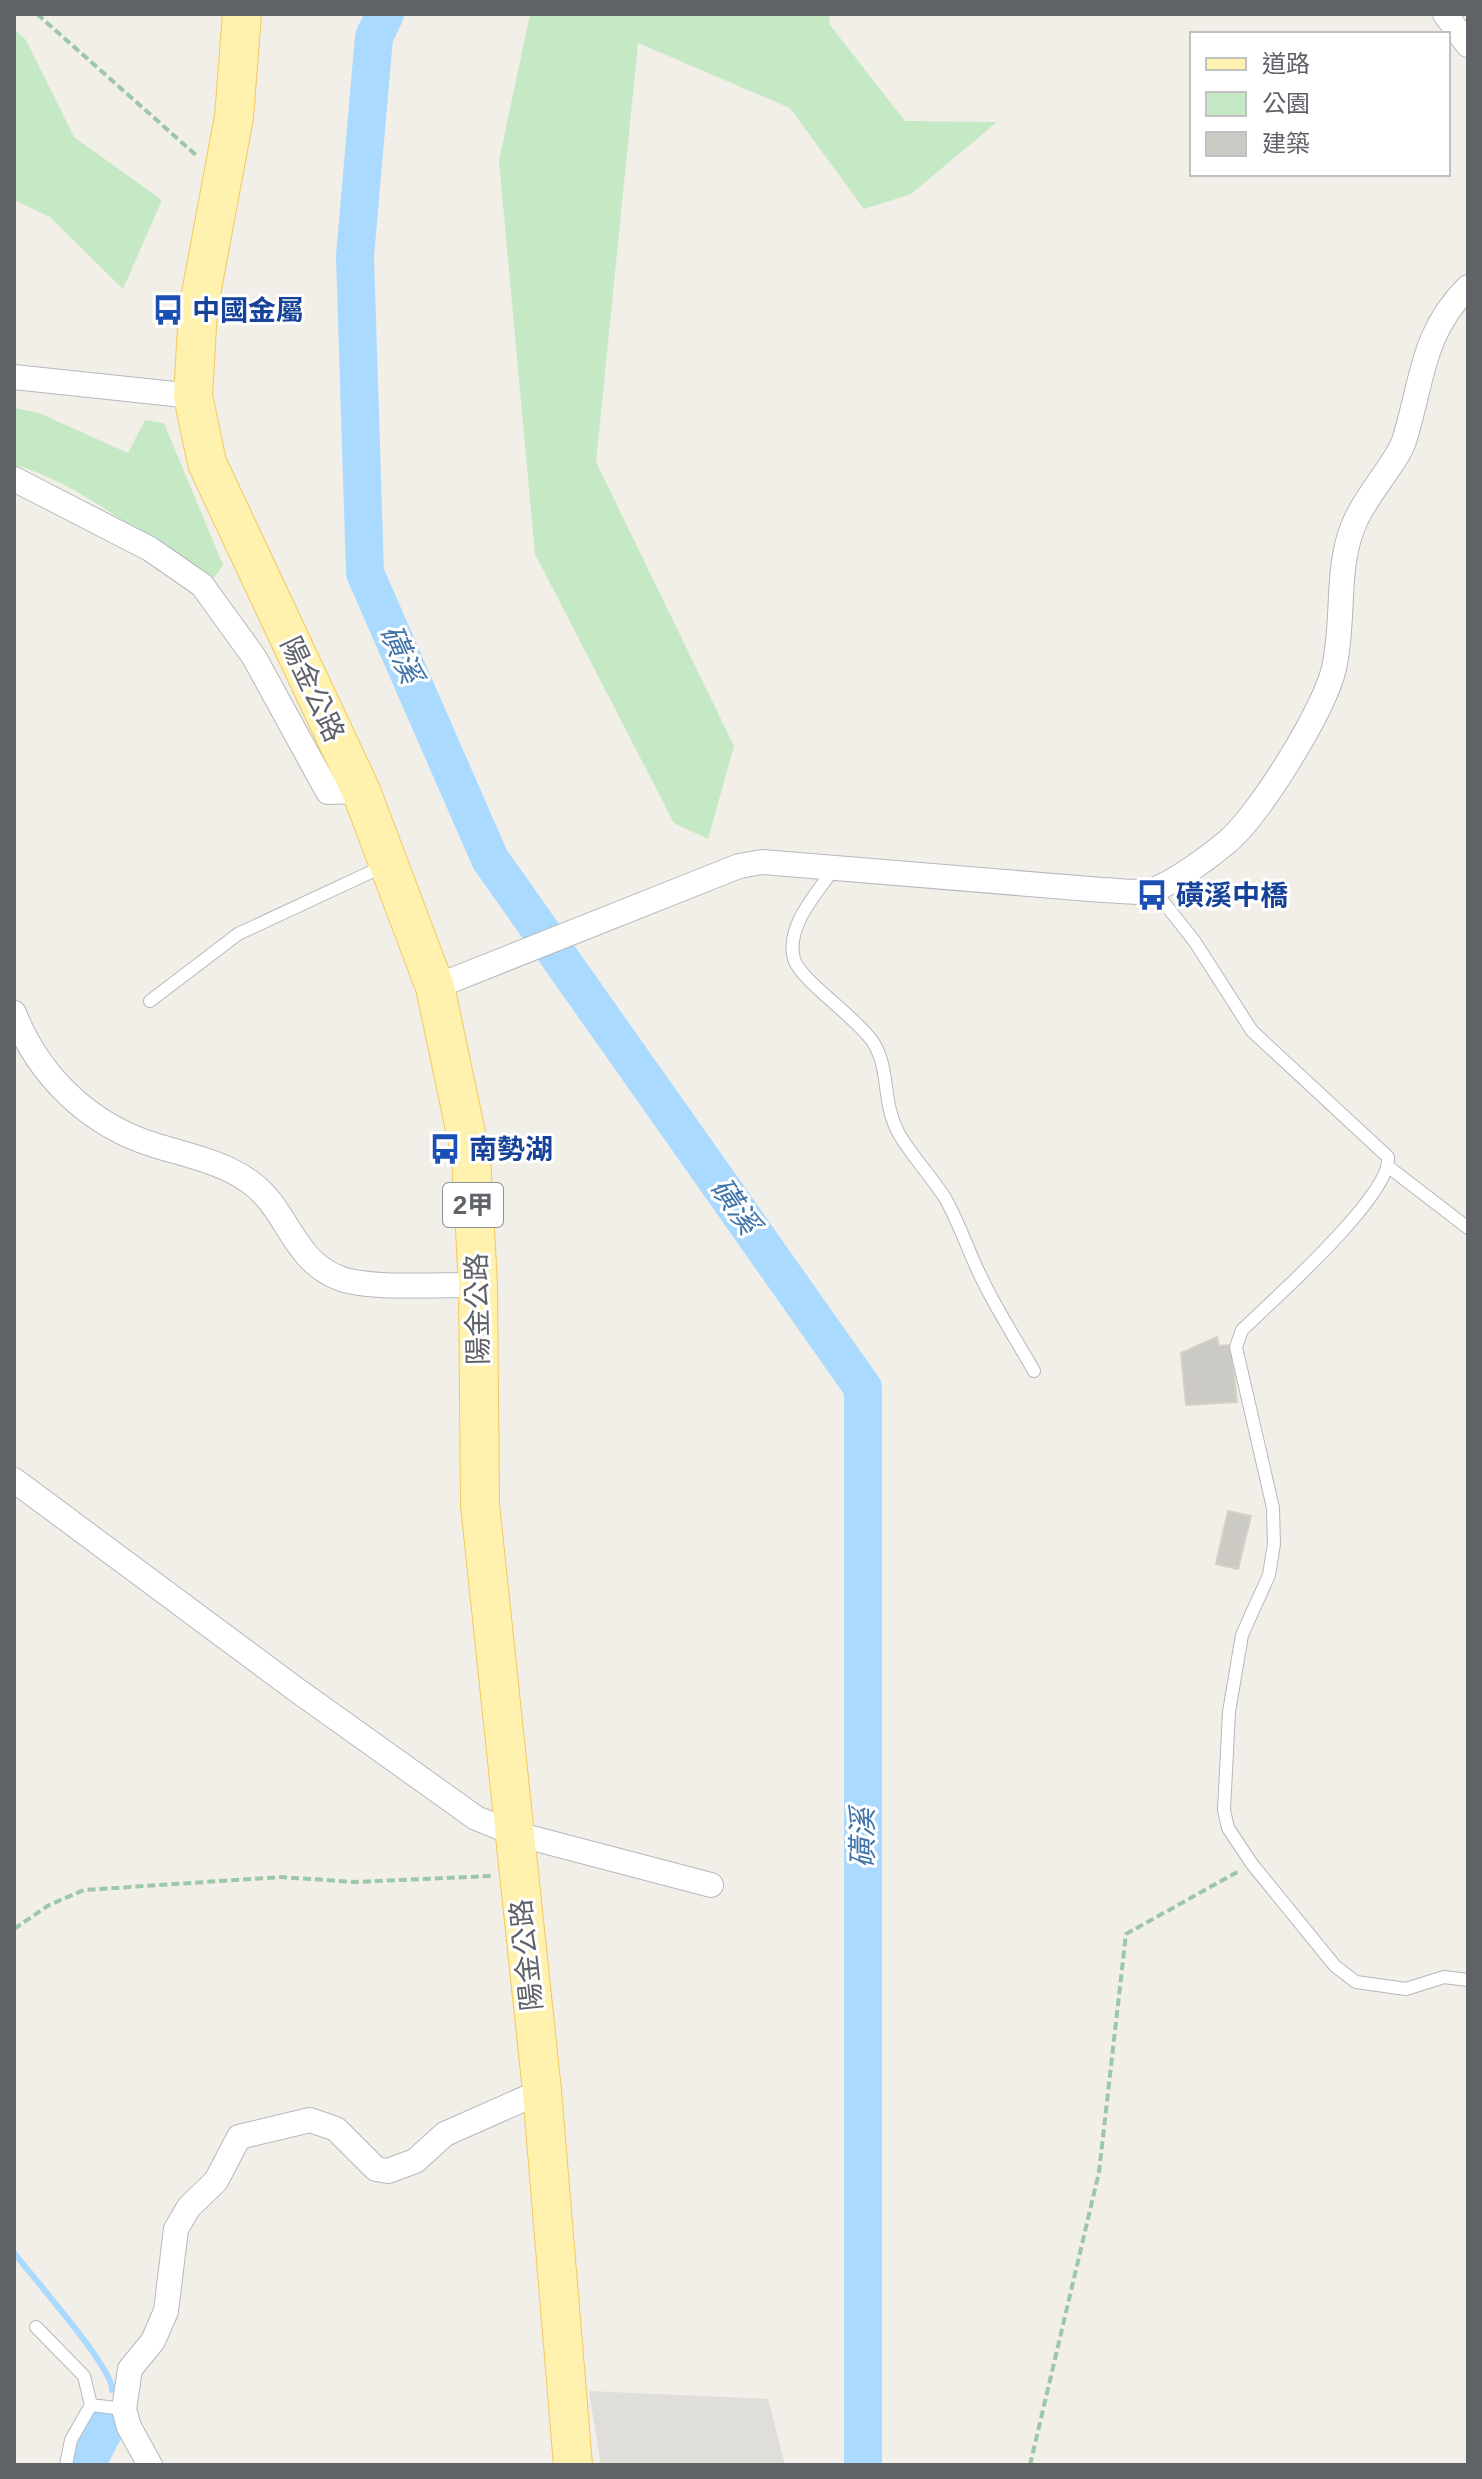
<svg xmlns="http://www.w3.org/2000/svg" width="1482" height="2479" font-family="Arial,'Noto Sans TC',sans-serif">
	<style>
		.industrial { fill: #e0deda }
		.green { fill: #c5e8c5 }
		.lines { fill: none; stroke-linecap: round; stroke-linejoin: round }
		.stream { stroke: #aadaff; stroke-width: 6 }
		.river { stroke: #aadaff; stroke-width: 38 }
		.building { fill: #cccac5; stroke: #d6d1c6; stroke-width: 2 }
		.service-casing { stroke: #b5b8bc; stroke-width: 14 }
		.minor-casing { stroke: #b5b8bc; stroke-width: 26 }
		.primary-casing { stroke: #f2c960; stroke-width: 40 }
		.path { stroke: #9cc7a9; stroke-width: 4; stroke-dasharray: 8 4; stroke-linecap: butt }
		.service { stroke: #fff; stroke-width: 12 }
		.minor { stroke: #fff; stroke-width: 24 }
		.primary { stroke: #fff2af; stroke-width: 38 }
		.labels { text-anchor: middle; stroke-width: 6; stroke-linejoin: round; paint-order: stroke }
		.shield { fill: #fff; stroke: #8f9295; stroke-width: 2 }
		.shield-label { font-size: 26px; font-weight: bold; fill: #5f6368 }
		.transit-label { font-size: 28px; font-weight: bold; fill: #164399; stroke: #fff; text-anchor: start }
		.street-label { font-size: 28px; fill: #5f6368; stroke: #fff }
		.water-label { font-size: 30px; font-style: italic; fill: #4174aa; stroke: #fff }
	</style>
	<rect width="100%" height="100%" fill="#f1efe8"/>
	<path class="industrial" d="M589,2391L768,2399L785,2465H601Z"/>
	<path class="green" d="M530,14H829L830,25L905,121L997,122L911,194L864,209L790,108L638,43L596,462L734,746L708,839L674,823L535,554L499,161Z
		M14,29L26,40L74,137L162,200L123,289L50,217L14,200Z
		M14,408L39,413L128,453L145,420L164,423L223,565L214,578C147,545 85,483 14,465Z"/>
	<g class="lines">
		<path class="stream" d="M14,2253C31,2275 114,2369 112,2390"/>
		<path class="river" d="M385,14L374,37L355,256L365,573L490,859L863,1388V2465
			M86,2465L106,2426"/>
	</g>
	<path class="building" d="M1217,1337L1219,1346L1231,1345L1237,1402L1186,1405L1181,1353Z
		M1228,1511L1251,1516L1238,1569L1216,1564Z"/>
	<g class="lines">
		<defs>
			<path id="service" d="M835,867C818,892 785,926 794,959C800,980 856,1017 873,1042C891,1071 881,1101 899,1134C912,1156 931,1176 945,1198C960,1224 969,1254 983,1281C998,1312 1017,1341 1034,1371
				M1154,890L1195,942L1252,1031L1388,1157C1393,1194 1272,1301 1242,1330L1236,1347L1273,1508L1274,1544L1269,1575L1242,1635L1229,1712L1224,1810L1228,1828L1252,1864L1335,1966L1356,1982L1406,1989L1444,1977L1468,1980
				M150,1001L238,934L386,865
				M1390,1168L1468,1228
				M36,2327L84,2376L91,2405L71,2440L66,2465
				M91,2405L124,2409"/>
			<path id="minor" d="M1445,14L1468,45
				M14,377L193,396
				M14,479L150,549L202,585L254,657L328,792L361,791
				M435,987L739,866L762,862L1102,890C1117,890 1143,895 1156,889C1179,879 1208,858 1227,842C1260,814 1325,709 1334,668C1345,620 1335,569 1354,524C1365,496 1396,464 1404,441C1423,381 1421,334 1468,287
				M14,1013C39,1077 90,1125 154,1145C186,1155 223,1162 250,1182C288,1209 292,1260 339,1278C370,1290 442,1284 478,1285
				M14,1480L294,1688L476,1818L513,1833L711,1885
				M150,2465L129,2427L124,2409L130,2369L153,2341L166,2311L176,2229L189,2207L216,2181L239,2137L310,2120L336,2129L376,2169L388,2171L415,2161L445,2134L542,2091"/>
			<path id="primary" d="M242,14L234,117L198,310L193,396L207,463L361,791L435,987L471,1157L478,1285L480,1505L542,2091L573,2465"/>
		</defs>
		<use href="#service" class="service-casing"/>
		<use href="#minor" class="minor-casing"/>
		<use href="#primary" class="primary-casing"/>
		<path class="path" d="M37,14L196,155
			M14,1929L49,1905L84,1890L281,1877L355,1882L491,1876
			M1030,2465L1099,2172L1126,1934L1239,1871"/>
		<use href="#service" class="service"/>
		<use href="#minor" class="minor"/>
		<use href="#primary" class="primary"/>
	</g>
	<defs>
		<symbol id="bus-bare" viewBox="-9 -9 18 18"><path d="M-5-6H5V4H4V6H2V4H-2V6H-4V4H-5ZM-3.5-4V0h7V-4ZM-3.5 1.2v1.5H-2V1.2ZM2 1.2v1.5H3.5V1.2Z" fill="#1a4fb4" stroke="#fff" stroke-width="2.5" paint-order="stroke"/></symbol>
	</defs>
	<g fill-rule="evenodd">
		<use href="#bus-bare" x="146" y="288" width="44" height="44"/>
		<use href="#bus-bare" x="1130" y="873" width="44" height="44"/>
		<use href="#bus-bare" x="423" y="1127" width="44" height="44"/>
	</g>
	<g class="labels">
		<rect class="shield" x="443" y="1183" width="60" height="44" rx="6"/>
		<g class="shield-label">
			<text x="473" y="1214">2甲</text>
		</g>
		<g class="transit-label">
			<text x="192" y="320">中國金屬</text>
			<text x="1176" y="905">磺溪中橋</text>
			<text x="469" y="1159">南勢湖</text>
		</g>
		<g class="street-label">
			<text transform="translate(313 689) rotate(65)" y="10">陽金公路</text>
			<text transform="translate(477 1309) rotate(-91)" y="10">陽金公路</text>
			<text transform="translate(526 1955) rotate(-96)" y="10">陽金公路</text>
		</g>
		<g class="water-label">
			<text transform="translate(401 654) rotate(66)" y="10">磺溪</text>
			<text transform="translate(735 1206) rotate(55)" y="10">磺溪</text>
			<text transform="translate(863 1838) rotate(-90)" y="10">磺溪</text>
		</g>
	</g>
	<rect width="1482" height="2479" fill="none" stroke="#5f6368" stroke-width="32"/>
	<rect x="1190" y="32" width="260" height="144" fill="#ffffff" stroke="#bfc1c3" stroke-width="2"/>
	<rect x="1206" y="58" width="40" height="12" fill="#fff2af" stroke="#bfc1c3" stroke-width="2"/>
	<text x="1262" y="72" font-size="24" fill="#5f6368">道路</text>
	<rect x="1206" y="92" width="40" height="24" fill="#c5e8c5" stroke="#bfc1c3" stroke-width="2"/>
	<text x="1262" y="112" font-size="24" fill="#5f6368">公園</text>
	<rect x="1206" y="132" width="40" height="24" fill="#cccac5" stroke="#bfc1c3" stroke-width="2"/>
	<text x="1262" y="152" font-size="24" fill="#5f6368">建築</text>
</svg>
